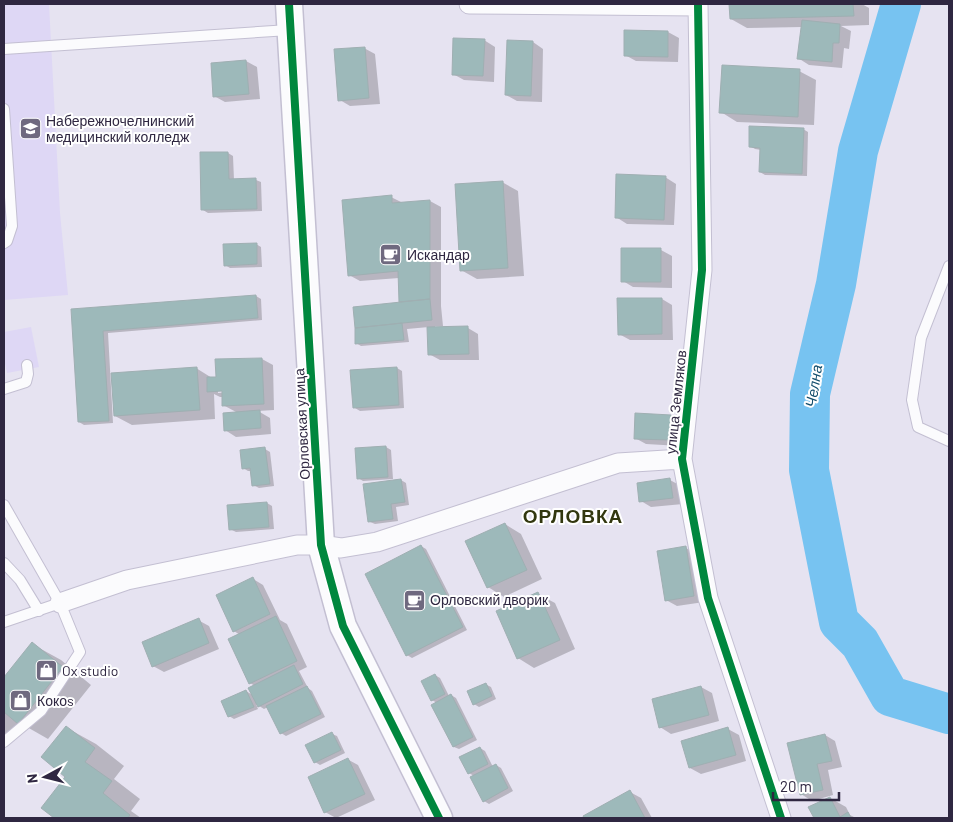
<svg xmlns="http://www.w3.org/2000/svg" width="953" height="822" font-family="Barlow,sans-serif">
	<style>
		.built { fill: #ded7f5 }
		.shadow { fill: #0003; fill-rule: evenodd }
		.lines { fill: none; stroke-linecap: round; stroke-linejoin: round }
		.river { stroke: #77c3f1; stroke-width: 40 }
		.building { fill: #9db9ba; stroke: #9fafb2 }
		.lane-casing { stroke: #c3bfd2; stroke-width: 12 }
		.street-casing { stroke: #c3bfd2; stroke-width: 21 }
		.secondary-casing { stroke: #c3bfd2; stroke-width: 29 }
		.lane { stroke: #fbfbfd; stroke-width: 10 }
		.street { stroke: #fbfbfd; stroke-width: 19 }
		.secondary { stroke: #fbfbfd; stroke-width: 26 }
		.cycleway-casing { stroke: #fff; stroke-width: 11 }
		.cycleway { stroke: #00873e; stroke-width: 8 }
		.labels { text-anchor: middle; stroke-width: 4; stroke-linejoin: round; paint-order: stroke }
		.poi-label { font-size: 14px; fill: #2f2741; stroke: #fff; text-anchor: start }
		.street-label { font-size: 14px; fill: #2f2741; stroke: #fff }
		.water-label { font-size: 15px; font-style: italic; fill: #134e6d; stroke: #fff }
		.district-label { font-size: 19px; font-weight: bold; letter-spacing: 1px; fill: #32370f; stroke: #fff }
	</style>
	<rect width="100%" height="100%" fill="#e6e3f1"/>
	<path class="built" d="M4,4H49L60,213L68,295L4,300Z
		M31,327L39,367L7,373L4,359V332Z"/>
	<path class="shadow" d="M730,4H862L869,8V25L841,26L851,31L849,49L844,48L842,68L809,65L798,58L802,27L747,28L731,19Z
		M668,32L679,38L678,62L636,61L625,55Z
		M484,40L495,47L494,82L464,80L453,74Z
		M533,42L543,49L542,102L517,101L506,95Z
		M364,48L375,54L380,104L350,106L340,100Z
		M246,61L257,67L260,99L225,102L214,96L212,64Z
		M799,71L816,80L814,125L737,122L721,112Z
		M803,129L808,132L807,176L765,175L760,172L761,150L755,149L750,146Z
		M228,153L233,156L234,180H256L261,182L262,211L208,213L203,210Z
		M665,177L676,184L674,225L627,224L616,217Z
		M502,182L518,191L524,276L477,279L461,270Z
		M391,197L403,203L430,201L441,207V306L443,326H435V328H468L478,334L479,360H440L429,354V327L407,329L409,342L361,346L356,343L400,304L399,278L360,281L349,275Z
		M256,244L261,247L262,267L230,268L225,265Z
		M623,249L661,250L672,256V288L633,287L623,281Z
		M256,296L261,299L262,320L108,333L113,423L84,425L79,422L72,310Z
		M662,299L672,305L673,340H630L619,334Z
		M262,359L273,365L274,410L258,411L270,418L271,434L236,437L225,430L238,413L223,405V397H220L214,394L215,419L132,425L115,416L196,368L212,378H217ZM218,390H228V392L218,393Z
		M397,368L402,371L404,408L360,411L355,408Z
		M670,416L681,422L680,446L646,444L635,438Z
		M386,447L391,450L393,479L363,481L358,478Z
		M265,449L270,452L274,486L259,488L253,485L252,471H248L243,468Z
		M401,480L406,483L409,505L396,507L398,521L375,524L370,522Z
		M670,480L681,486L683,504L651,507L641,501Z
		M267,503L272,506L274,529L236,532L230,529Z
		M505,524L521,534L542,579L504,597L488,587Z
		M421,546L426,549L467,630L412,658L407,655Z
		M686,548L697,554L704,602L677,606L666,600Z
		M253,579L263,585L280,620L287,624L307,667L299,671L308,688L312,691L325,717L286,736L281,733L268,707L264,709L256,704L258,709L234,719L229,716L246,691L254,696L255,686L250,683L240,635L234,631L217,595Z
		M538,594L555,603L575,649L534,668L518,658Z
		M198,620L209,626L219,649L164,672L153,666Z
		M32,644L61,660L91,685L48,739L20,723L4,744V679Z
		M435,675L440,678L449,696L451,695L456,698L477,740L459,749L454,747L433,705L437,703L432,700Z
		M485,684L491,687L496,699L479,707L474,704Z
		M701,687L712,693L719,721L671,734L660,727Z
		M67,728L96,744L124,766L114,779L140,799L131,811L141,818H56L43,808L66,777Z
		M728,729L739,735L746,761L701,774L690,768Z
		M332,734L337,736L345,753L320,765L315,762Z
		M825,735L835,741L842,767L828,770L833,795L812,801L801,794Z
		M480,748L485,751L493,767L496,765L501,768L513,791L489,804L484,801L474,776L469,773Z
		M347,759L358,765L375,800L336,818L325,812Z
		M630,792L641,798L652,818H585L584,816Z
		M830,798L846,807L850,815L856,818H815L810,807Z"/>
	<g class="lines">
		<path class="river" d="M901,4L858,151L836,284L810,394L809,470L839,622L860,643L890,696L949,714"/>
	</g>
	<path class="building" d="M729,4H853L854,16L730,19Z
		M802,20L840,24L839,43H833L832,62L797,59Z
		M624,30L668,31V57L624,56Z
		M453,38L485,39L483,76L452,75Z
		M507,40L533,41L531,96L505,95Z
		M365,47L369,98L338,101L334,49Z
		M246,60L249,94L213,97L211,63Z
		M722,65L800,69L798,117L719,113Z
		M749,126L804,128L802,174L759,172L760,148L749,147Z
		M200,152H228L229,179L256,178L257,209L201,210Z
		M616,174L666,176L664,220L615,218Z
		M503,181L508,268L460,271L455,184Z
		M392,195V203L430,200V299L399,302L398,271L348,276L342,200Z
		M257,243V264L224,266L223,244Z
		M621,248H661V282H621Z
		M256,295L258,318L103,331L109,421L78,422L71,309Z
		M617,298H662V334L618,335Z
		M430,299L432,320L355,328L353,307Z
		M402,323L404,340L355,344V328Z
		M468,326L469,354L428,355L427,327Z
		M262,358L264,404L222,406V391L207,392V377H216L215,359Z
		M197,367L200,410L114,416L111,373Z
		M397,367L399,405L353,408L350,370Z
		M260,410L261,428L224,431L223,413Z
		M635,413L671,415L670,440L634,439Z
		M386,446L388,477L357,479L355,448Z
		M265,447L270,484L252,486L250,468L242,469L240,450Z
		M670,478L673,498L639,502L637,483Z
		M401,479L405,502L391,504L393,519L368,522L363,484Z
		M267,502L269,527L229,530L227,505Z
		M505,523L527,570L487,588L465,541Z
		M421,545L463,627L406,656L365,574Z
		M686,546L694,596L665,601L657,551Z
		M253,577L270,614L233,632L216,595Z
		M538,592L560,640L517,659L496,611Z
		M276,616L297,661L249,684L228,639Z
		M199,618L209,643L152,667L142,642Z
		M32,642L63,667L18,724L4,712V677Z
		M294,665L303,684L258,707L248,688Z
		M435,674L445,694L431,701L421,681Z
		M486,683L492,696L473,705L467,691Z
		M307,686L321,714L280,734L266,706Z
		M701,686L709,715L659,728L652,699Z
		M246,690L254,707L228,717L221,701Z
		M451,694L473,737L453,747L431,705Z
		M66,726L95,748L85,762L112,781L103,793L130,815L128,818H54L41,808L65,777L41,757Z
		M728,727L736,755L689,768L681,741Z
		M332,732L341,750L314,763L305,745Z
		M825,734L832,761L817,764L823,790L800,795L787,743Z
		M480,747L488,764L468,774L459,757Z
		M348,758L365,794L324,813L308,777Z
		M496,764L508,788L483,802L470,777Z
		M630,790L645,818H584L583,816Z
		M830,797L840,817L848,812L851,818H814L808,807Z"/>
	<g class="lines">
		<defs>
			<path id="lane" d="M4,49L289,30
				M4,109L12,226L7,241L4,243
				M949,266L921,338L912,400L918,427L949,441
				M4,389L26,382L28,374L27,365
				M4,505L60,603L80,652L41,711L4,742
				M4,563L20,580L39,611
				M4,622L60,603"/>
			<path id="street" d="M469,4L698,6
				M698,4L702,270L682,459L708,598L781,818
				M60,603L127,580L297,545H321L341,548L377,542L618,463L682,459"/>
			<path id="secondary" d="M289,4L321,545L343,626L439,818"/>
		</defs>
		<use href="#lane" class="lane-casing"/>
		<use href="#street" class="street-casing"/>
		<use href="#secondary" class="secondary-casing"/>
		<use href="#lane" class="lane"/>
		<use href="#street" class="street"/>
		<use href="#secondary" class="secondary"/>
		<defs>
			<path id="cycleway" d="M289,4L321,545L343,626L439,818
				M698,4L702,270L682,459L708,598L781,818"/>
		</defs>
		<use href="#cycleway" class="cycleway-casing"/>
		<use href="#cycleway" class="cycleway"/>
	</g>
	<defs>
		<symbol id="university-square" viewBox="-11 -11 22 22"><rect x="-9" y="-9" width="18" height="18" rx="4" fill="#6f697f" stroke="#fff"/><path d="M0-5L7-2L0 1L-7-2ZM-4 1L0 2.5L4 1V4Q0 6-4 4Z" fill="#fff"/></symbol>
		<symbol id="cafe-square" viewBox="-11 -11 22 22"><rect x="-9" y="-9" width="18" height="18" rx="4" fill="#6f697f" stroke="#fff"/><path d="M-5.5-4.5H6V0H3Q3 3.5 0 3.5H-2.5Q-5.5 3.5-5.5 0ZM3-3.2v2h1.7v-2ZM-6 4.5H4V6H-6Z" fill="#fff"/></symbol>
		<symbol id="shop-square" viewBox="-11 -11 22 22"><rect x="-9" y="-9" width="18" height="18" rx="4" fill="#6f697f" stroke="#fff"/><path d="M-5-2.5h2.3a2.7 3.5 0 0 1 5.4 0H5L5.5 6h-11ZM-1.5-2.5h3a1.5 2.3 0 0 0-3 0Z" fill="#fff"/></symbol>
	</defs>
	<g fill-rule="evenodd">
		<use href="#university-square" x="18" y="116" width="25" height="25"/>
		<use href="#cafe-square" x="378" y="242" width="25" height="25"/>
		<use href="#cafe-square" x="402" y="588" width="25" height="25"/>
		<use href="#shop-square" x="34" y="658" width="25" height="25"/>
		<use href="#shop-square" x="8" y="688" width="25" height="25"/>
	</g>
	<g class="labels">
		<g class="poi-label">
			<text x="46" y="126">Набережночелнинский<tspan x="46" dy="16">медицинский колледж</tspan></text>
			<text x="407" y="260">Искандар</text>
			<text x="430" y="605">Орловский дворик</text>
			<text x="62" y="676">Ox studio</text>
			<text x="37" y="706">Кокоs</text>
		</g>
		<g class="street-label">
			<text transform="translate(676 402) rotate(-84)" y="5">улица Земляков</text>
			<text transform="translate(302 424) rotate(-93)" y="5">Орловская улица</text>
		</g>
		<g class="water-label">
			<text transform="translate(814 386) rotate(-81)" y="5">Челна</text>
		</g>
		<g class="district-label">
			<text x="573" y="523">ОРЛОВКА</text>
		</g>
	</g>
	<rect width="953" height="822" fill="none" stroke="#2f2741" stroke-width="10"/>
	<g transform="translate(45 777) rotate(263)" stroke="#ffffff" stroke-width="4" paint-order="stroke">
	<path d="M0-4L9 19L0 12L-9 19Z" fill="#2f2741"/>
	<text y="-8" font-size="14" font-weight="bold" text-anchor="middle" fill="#2f2741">N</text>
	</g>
	<path d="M773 792v8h66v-8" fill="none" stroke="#2f2741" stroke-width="2.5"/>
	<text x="780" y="792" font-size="15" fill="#2f2741" stroke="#ffffff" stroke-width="4" paint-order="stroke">20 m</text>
</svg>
